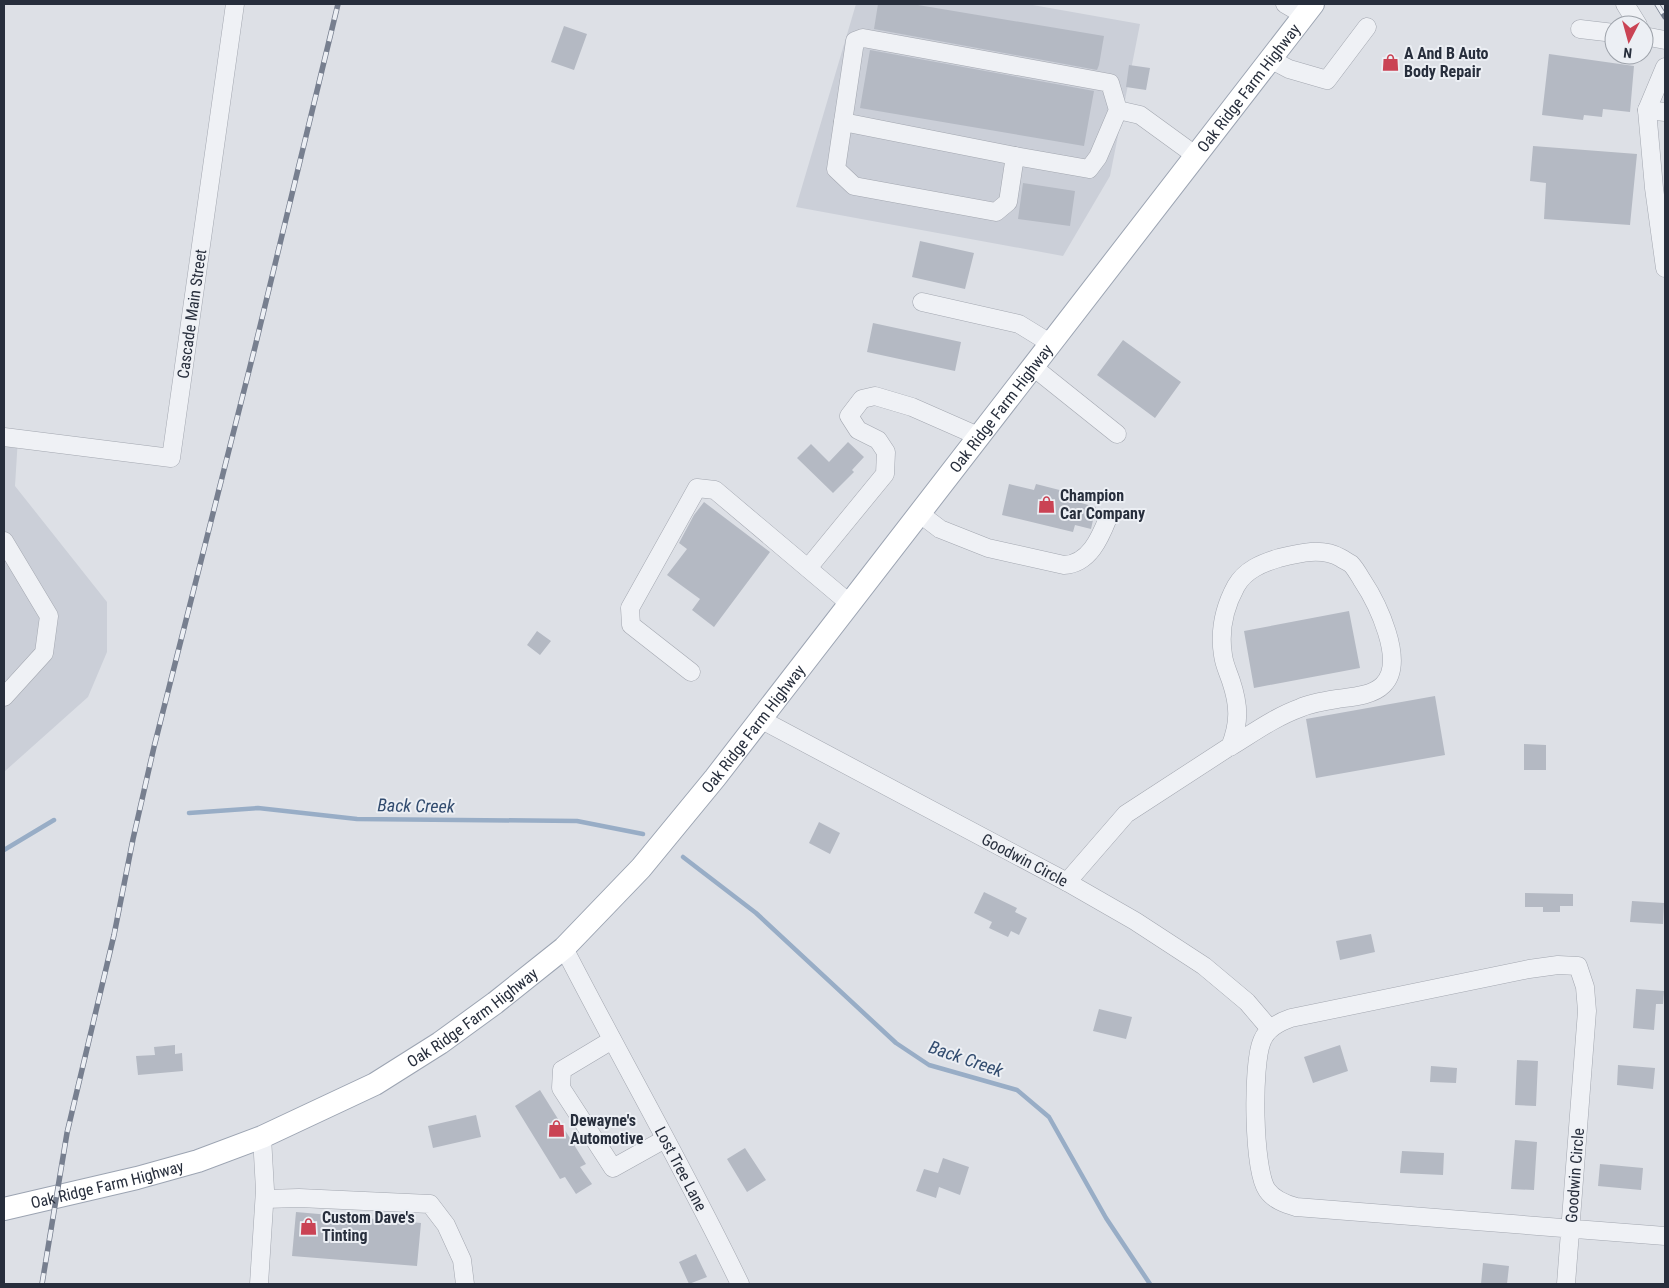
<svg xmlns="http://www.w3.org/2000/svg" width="1669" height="1288" font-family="'Roboto Condensed',sans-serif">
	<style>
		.built { fill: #cbcfd8 }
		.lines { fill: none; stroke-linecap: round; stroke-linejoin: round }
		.stream { stroke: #98adc6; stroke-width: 4.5 }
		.building { fill: #b4b9c3 }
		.minor-casing { stroke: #a3a7b0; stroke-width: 19 }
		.major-casing { stroke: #9ca4b2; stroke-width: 24 }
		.minor { stroke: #eff1f5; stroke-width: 18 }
		.major { stroke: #fff; stroke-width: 22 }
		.rail-casing { stroke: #777f8f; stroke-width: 5.5 }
		.rail { stroke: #eceff4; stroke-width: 4; stroke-dasharray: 11; stroke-linecap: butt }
		.labels { text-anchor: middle; stroke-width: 4; stroke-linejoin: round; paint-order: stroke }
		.poi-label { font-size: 16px; font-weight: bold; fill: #272e3c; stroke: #eceff4; text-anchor: start }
		.street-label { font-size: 16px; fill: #272e3c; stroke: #eceff4 }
		.water-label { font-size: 18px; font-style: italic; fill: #324c6f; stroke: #eceff4 }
	</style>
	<rect width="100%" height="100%" fill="#dde0e6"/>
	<path class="built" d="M856,4H1027L1140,24L1110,176L1063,256L796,207Z
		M4,437L18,438L15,486L107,602V652L88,697L4,772Z"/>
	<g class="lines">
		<path class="stream" d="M189,813L258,808L357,819L577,821L643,834
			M4,850L54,820
			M683,857L756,913L896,1043L929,1065L1017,1090L1049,1117L1106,1218L1150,1284"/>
	</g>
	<path class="building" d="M878,4H912L1104,36L1099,65L1097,70L874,29Z
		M564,26L587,34L574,70L551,62Z
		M870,50L1094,91L1084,146L860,108Z
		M1549,54L1634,66L1630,112L1603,109L1602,117L1584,115L1583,120L1542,115Z
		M1129,65L1150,68L1146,90L1126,87Z
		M1533,146L1637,154L1630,225L1544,219L1546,183L1530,181Z
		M1023,183L1075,191L1070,226L1018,219Z
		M920,241L974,253L965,289L912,277Z
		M873,323L961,342L955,371L867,352Z
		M1123,340L1181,382L1155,418L1097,375Z
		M848,442L864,457L852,470L854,472L833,493L797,458L811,444L829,462Z
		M1009,484L1034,490L1036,484L1083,496L1081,503L1096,507L1091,529L1075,525L1073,532L1002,515Z
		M704,502L770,552L714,627L692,610L700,599L667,575L687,549L679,543L694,515Z
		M1349,611L1360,668L1254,688L1244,631Z
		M537,631L551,641L540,655L527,645Z
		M1435,696L1445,755L1316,778L1306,719Z
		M1524,744L1546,745V770H1524Z
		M819,822L840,833L830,854L809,843Z
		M984,892L1017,908L1015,912L1027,918L1019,935L1011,931L1008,937L989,928L992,922L974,913Z
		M1525,893L1573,894V906H1560V912H1543V907H1525Z
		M1632,901L1664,903L1663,924L1630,922Z
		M1371,934L1375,952L1340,960L1336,941Z
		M1636,989L1664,991L1663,1004H1656L1654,1030L1633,1028Z
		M1099,1009L1132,1017L1126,1039L1093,1031Z
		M175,1045V1054L182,1053L183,1071L138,1075L136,1056L155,1055L154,1047Z
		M1340,1045L1348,1071L1313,1083L1304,1057Z
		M1517,1060L1538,1061L1536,1106L1515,1105Z
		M1618,1065L1655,1068L1653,1089L1617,1085Z
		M1431,1066L1457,1068L1456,1083L1430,1082Z
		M540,1090L586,1164L580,1167L592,1184L576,1194L565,1177L560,1179L515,1106Z
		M476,1115L481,1137L433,1148L428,1126Z
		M1515,1140L1537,1142L1534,1190L1511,1189Z
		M745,1148L766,1180L747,1192L727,1159Z
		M1402,1151L1444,1153L1443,1175L1400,1173Z
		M943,1158L969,1167L960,1195L939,1187L936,1198L916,1191L924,1169L938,1173Z
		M1600,1164L1643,1168L1641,1190L1598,1186Z
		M296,1212L421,1223L417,1266L292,1256Z
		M696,1254L707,1277L689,1284L679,1262Z
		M1483,1263L1509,1266L1507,1284H1481Z"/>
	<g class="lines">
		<defs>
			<g id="minor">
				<path d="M1285,4L1304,15"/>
				<path d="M1625,4L1638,25"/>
				<path d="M1580,29L1614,33"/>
				<path d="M1644,36L1665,40"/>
				<path d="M1270,59L1289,69L1327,80L1367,27"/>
				<path d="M1665,67L1647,110L1654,188L1665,268"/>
				<path d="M1118,110L1098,157L1089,169L1015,156L1008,202L996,212L854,186L836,169L855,41L863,38L1110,83L1118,110L1140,115L1195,155"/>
				<path d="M1647,110L1665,112"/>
				<path d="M843,122L1015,156"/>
				<path d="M922,302L1019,324L1050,343"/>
				<path d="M1032,366L1117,434"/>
				<path id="s1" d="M4,437L171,458L235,4"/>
				<path d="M919,513L940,529L988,548L1064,565C1089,564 1100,538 1108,518"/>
				<path d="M4,541L49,616L44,653L4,697"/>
				<path d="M808,568L885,474L886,452L878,440L858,430L849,416L862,399L875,396L912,407L978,436"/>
				<path d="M691,672L631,625L630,608L697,488L715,490L849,603"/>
				<path id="s2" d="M760,719L1067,882L1135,921L1204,966L1247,1002L1270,1029"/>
				<path d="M1067,882L1126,814L1229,747H1230C1253,733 1275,717 1300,708C1311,703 1324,701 1337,699C1351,697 1372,696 1383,685C1407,662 1376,601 1362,580C1359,575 1355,568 1351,564C1348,562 1344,560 1341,558C1322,547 1299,553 1279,558C1262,563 1245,570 1236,586C1224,608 1219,630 1223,655C1224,664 1228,672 1231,681C1239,705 1240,722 1230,747"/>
				<path id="s3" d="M564,948C622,1061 685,1170 740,1284"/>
				<path d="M612,1040L562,1070L561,1088L613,1168L665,1139"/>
				<path d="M265,1199L299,1198L430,1204L446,1225L462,1260L465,1284"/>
				<path d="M259,1284L265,1190L262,1137"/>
				<path id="s4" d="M1566,1284L1587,1011L1585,987L1578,966L1558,965L1529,969L1291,1018C1279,1022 1267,1028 1262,1041C1252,1064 1253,1169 1267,1190C1274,1200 1285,1204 1296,1207L1665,1236"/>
			</g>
			<g id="major">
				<path id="s5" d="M4,1209L137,1178L198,1161L262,1137L375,1084L440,1043L495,1003L564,948L641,868L715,778L1313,4"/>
			</g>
		</defs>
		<use href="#minor" class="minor-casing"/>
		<use href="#major" class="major-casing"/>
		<use href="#minor" class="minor"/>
		<use href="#major" class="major"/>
		<defs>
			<path id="rail" d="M1657,4L1665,17
				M42,1284L67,1133L114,935L133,839L154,747L255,347L338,4"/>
		</defs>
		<use href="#rail" class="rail-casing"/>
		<use href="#rail" class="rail"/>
	</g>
	<defs>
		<symbol id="shop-bare" viewBox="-9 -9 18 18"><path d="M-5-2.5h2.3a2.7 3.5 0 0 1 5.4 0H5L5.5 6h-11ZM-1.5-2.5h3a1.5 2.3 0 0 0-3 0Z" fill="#ca4354" stroke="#eceff4" stroke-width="2.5" paint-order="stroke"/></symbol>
	</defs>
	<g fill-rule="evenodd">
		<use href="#shop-bare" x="1378" y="50" width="25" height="25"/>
		<use href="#shop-bare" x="1034" y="492" width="25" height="25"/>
		<use href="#shop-bare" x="544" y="1116" width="25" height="25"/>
		<use href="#shop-bare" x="296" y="1214" width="25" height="25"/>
	</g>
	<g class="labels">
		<g class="poi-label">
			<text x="1404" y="59">A And B Auto<tspan x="1404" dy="18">Body Repair</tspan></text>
			<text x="1060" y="501">Champion<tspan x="1060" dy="18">Car Company</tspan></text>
			<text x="570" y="1126">Dewayne's<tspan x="570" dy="18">Automotive</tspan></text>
			<text x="322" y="1223">Custom Dave's<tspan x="322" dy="18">Tinting</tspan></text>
		</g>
		<g class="street-label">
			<text dy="6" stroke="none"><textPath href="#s5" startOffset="1726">Oak Ridge Farm Highway</textPath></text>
			<text dy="6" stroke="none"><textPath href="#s1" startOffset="314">Cascade Main Street</textPath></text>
			<text dy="6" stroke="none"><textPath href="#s5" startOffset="1321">Oak Ridge Farm Highway</textPath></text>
			<text dy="6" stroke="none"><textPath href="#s5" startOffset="916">Oak Ridge Farm Highway</textPath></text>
			<text dy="6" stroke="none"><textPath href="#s2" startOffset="300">Goodwin Circle</textPath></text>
			<text dy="6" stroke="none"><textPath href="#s5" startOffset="511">Oak Ridge Farm Highway</textPath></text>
			<text dy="6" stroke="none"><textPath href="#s3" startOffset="250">Lost Tree Lane</textPath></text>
			<text dy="6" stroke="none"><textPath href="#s4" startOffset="109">Goodwin Circle</textPath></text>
			<text dy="6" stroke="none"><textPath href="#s5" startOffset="106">Oak Ridge Farm Highway</textPath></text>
		</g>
		<g class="water-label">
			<text transform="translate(416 806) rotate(1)" y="6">Back Creek</text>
			<text transform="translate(966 1059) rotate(19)" y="6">Back Creek</text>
		</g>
	</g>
	<rect width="1669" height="1288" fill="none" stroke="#272e3c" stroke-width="10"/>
	<g transform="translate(1629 40) rotate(186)"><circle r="24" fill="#eceff4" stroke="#9da2aa"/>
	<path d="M0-4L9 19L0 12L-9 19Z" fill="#ca4354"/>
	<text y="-8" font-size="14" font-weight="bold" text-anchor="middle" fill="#272e3c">N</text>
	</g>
</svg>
